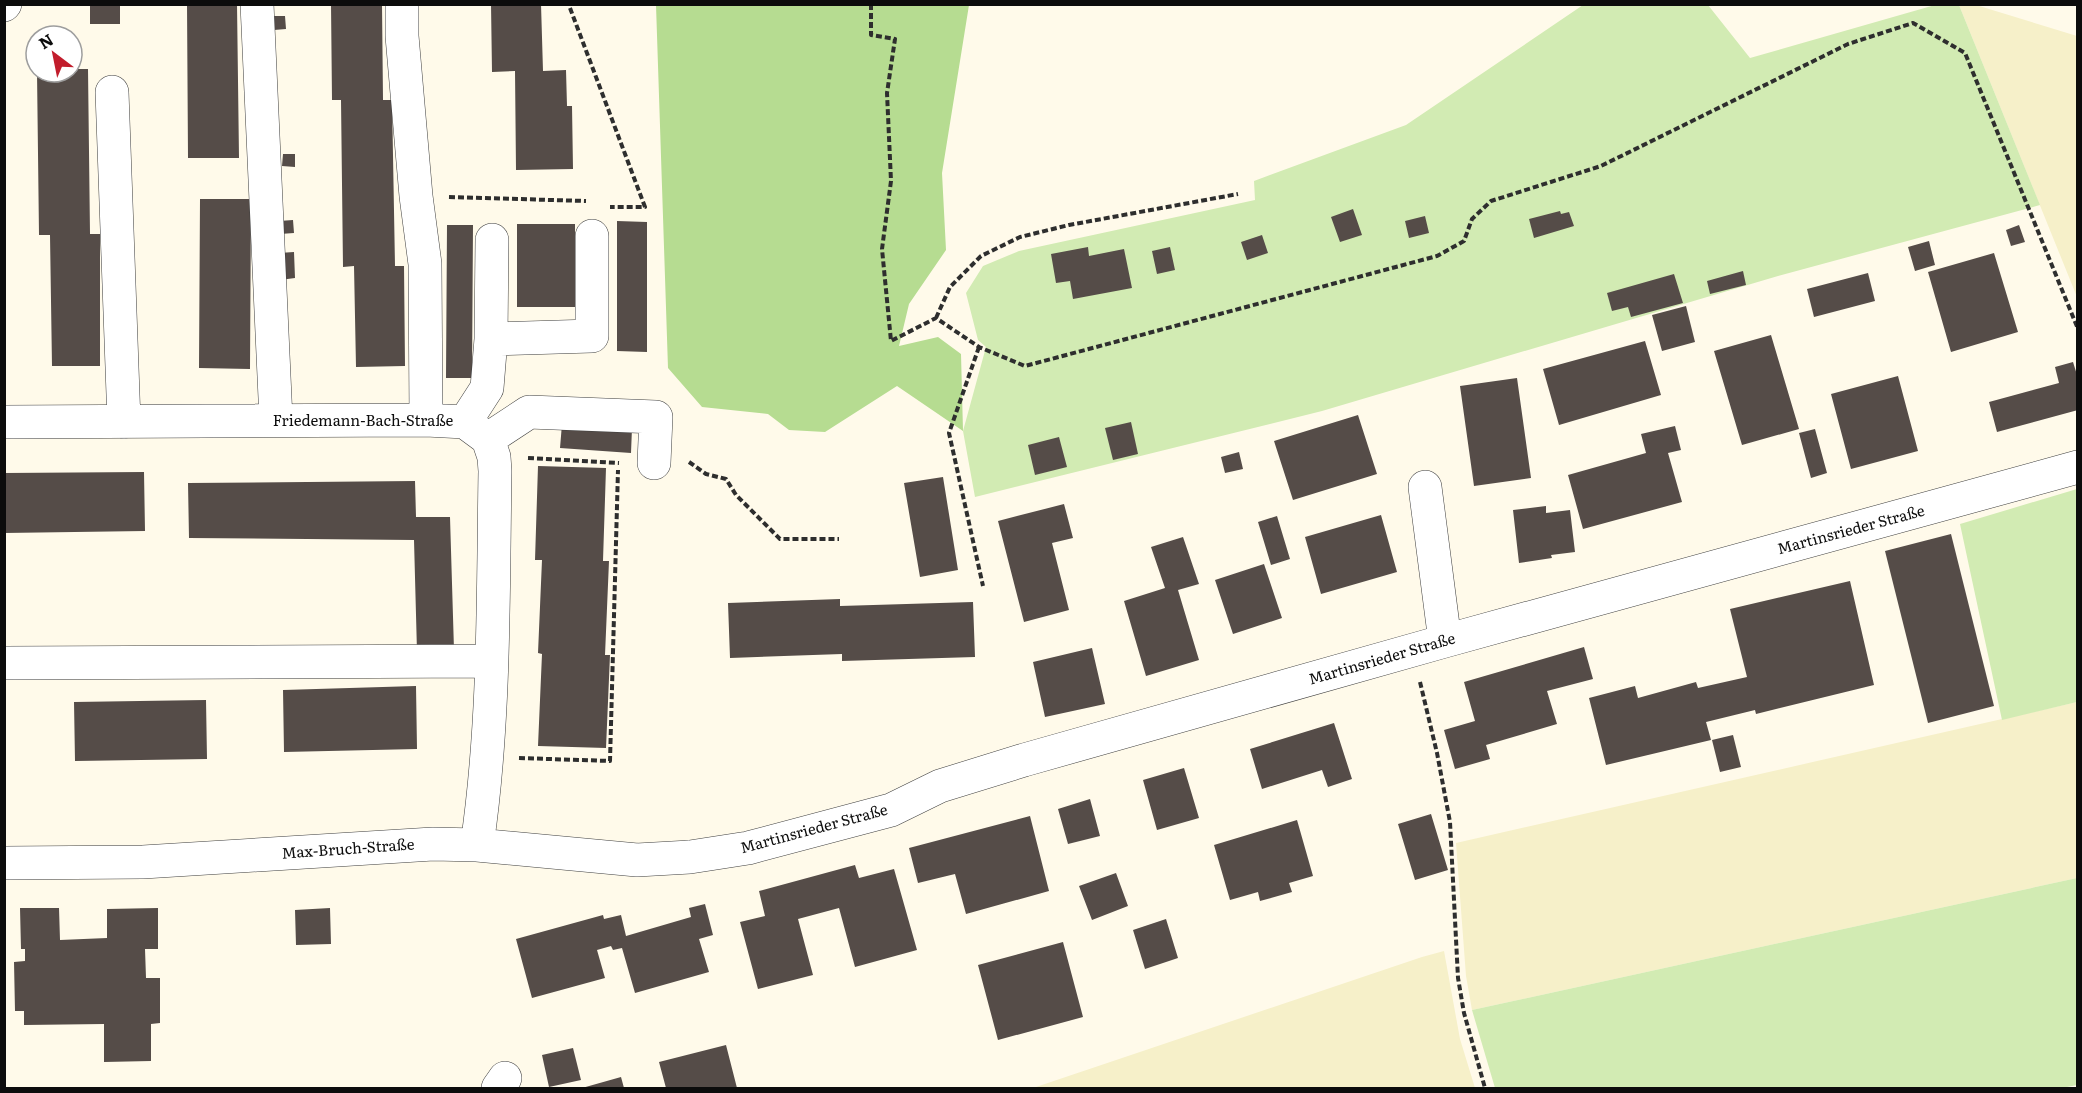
<svg xmlns="http://www.w3.org/2000/svg" width="2082" height="1093" font-family="Literata,serif">
	<style>
		.farmland { fill: #f6f0c9 }
		.green { fill: #d2ebb3 }
		.forest { fill: #b6dc91 }
		.building { fill: #554c48 }
		.lines { fill: none; stroke-linecap: round; stroke-linejoin: round }
		.minor-casing { stroke: #3f3f3f; stroke-width: 34 }
		.path { stroke: #2e2e2e; stroke-width: 4; stroke-dasharray: 6 3; stroke-linecap: butt }
		.minor { stroke: #fff; stroke-width: 33 }
		.labels { text-anchor: middle; stroke-width: 6; stroke-linejoin: round; paint-order: stroke }
		.street-label { font-size: 15px; fill: #0c0c0c; stroke: #fff }
	</style>
	<rect width="100%" height="100%" fill="#fffaea"/>
	<path class="farmland" d="M1959,5H1976L2077,36V297Z
		M2077,702V878L1472,1010L1466,976L1456,843Z
		M1444,951L1460,1039L1475,1088H1033L1422,957Z"/>
	<path class="green" d="M1583,5H1708L1750,58L1935,5H1959L2040,205L1778,276L1322,411L975,497L963,431L986,347L978,340L966,293L983,266L1019,251L1255,200L1254,181L1406,125Z
		M2077,489V702L2002,720L1960,524Z
		M2077,878V1085L2062,1088H1495L1472,1010Z"/>
	<path class="forest" d="M656,5H969L942,173L946,250L909,304L899,346L938,337L961,354L963,431L897,386L825,432L789,430L768,414L702,407L668,368Z"/>
	<path class="building" d="M90,4H120V24H90Z
		M187,4H237L239,158H188Z
		M331,4H382L383,100H392L395,266H404L405,366L356,367L354,266L343,267L341,100H332Z
		M491,4H541L543,71L566,70L567,106H572L573,169L516,170L515,71L492,72Z
		M274,16H285L286,29L274,30Z
		M72,69H88L90,234H100V366H52L50,235H39L37,72H72Z
		M283,154H295V167L282,166Z
		M200,199H251L250,369L199,368Z
		M1353,209L1362,235L1340,242L1331,217Z
		M1560,211L1561,214L1569,212L1574,226L1534,238L1529,219Z
		M1425,216L1429,233L1409,238L1405,221Z
		M293,220L294,233L280,234L279,221Z
		M617,221L647,222V352L617,351Z
		M517,224H575V307H517Z
		M447,225H473L472,378H446Z
		M2019,225L2025,242L2011,246L2006,230Z
		M1262,235L1268,253L1247,260L1241,242Z
		M1929,241L1935,265L1915,271L1908,247Z
		M1088,247L1089,256L1124,249L1132,288L1073,299L1070,281L1056,283L1051,254Z
		M1170,247L1175,270L1157,274L1152,251Z
		M294,252L295,278L280,280L279,253Z
		M1994,253L2018,332L1951,352L1928,272Z
		M1743,271L1746,285L1710,294L1707,281Z
		M1868,273L1875,301L1814,317L1807,289Z
		M1674,274L1683,303L1631,317L1628,307L1612,311L1607,293Z
		M1686,306L1695,342L1662,351L1652,315Z
		M1771,335L1799,429L1742,445L1714,351Z
		M1645,341L1661,395L1559,425L1543,369Z
		M2073,362L2078,378V410L1997,432L1989,402L2059,383L2055,367Z
		M1898,376L1918,451L1851,469L1831,394Z
		M1517,378L1531,478L1474,486L1460,386Z
		M1358,415L1377,474L1293,500L1274,441Z
		M1131,422L1138,454L1113,460L1105,428Z
		M562,424L632,428L631,453L560,448Z
		M1675,426L1681,450L1668,453L1682,502L1583,529L1568,475L1646,453L1641,434Z
		M1815,429L1827,473L1811,478L1799,433Z
		M1059,437L1067,467L1035,475L1028,445Z
		M1239,452L1243,469L1225,473L1221,457Z
		M538,466L606,468L603,561H609L605,655H610L606,748L538,746L542,654L538,653L542,560H535Z
		M144,472L145,531L4,533V473Z
		M943,477L958,570L920,577L904,483Z
		M415,481L416,517H450L454,650L417,652L414,540L189,538L188,483Z
		M1064,504L1073,538L1052,543L1069,610L1024,622L998,521Z
		M1546,506V513L1570,510L1575,552L1551,555L1552,558L1519,563L1513,510Z
		M1381,515L1397,572L1321,594L1305,537Z
		M1277,516L1290,559L1271,565L1258,522Z
		M1951,534L1994,706L1928,723L1885,551Z
		M1183,537L1199,584L1178,590L1199,660L1146,676L1124,601L1165,588L1151,547Z
		M1264,564L1282,618L1233,634L1215,580Z
		M1850,581L1874,685L1756,714L1755,710L1706,722L1711,740L1606,765L1589,698L1635,686L1638,698L1696,682L1698,688L1747,677L1730,609Z
		M840,599V606L973,602L975,657L842,661V654L730,658L728,603Z
		M1584,647L1593,679L1547,691L1557,724L1486,745L1490,759L1455,769L1444,730L1475,721L1464,682Z
		M1092,648L1105,704L1045,717L1033,662Z
		M416,686L417,749L284,752L283,690Z
		M206,700L207,759L75,761L74,702Z
		M1334,723L1352,779L1328,787L1322,770L1262,789L1250,749Z
		M1733,735L1741,767L1720,772L1712,740Z
		M1184,768L1199,818L1157,830L1143,780Z
		M1090,799L1100,836L1068,844L1058,809Z
		M1431,814L1448,870L1415,880L1398,824Z
		M1030,816L1049,891L966,914L955,874L918,883L909,848Z
		M1297,820L1313,876L1289,883L1292,892L1260,901L1258,892L1230,900L1214,845Z
		M855,865L859,878L894,869L917,950L855,967L839,908L798,919L813,975L758,989L740,922L765,916L759,891Z
		M1116,873L1128,906L1092,920L1079,886Z
		M705,904L713,935L699,939L709,972L635,993L622,948L613,950L611,946L597,950L605,978L532,998L516,939L603,915L604,919L621,915L626,936L691,917L689,908Z
		M20,908H59L60,940L107,938V909L158,908V949H145L146,978H160V1023L151,1024V1061L104,1062V1024L24,1025V1011H15L14,962L25,961V949H21Z
		M330,908L331,944L296,945L295,910Z
		M1166,919L1178,958L1145,969L1133,930Z
		M1063,942L1083,1017L998,1040L978,965Z
		M726,1045L737,1088H666L659,1062Z
		M573,1048L581,1080L549,1087L542,1055Z
		M621,1077L624,1088H582Z"/>
	<g class="lines">
		<defs>
			<path id="minor" d="M257,4L276,420
				M402,4V36L416,196L425,264L426,420
				M4,5L5,4
				M112,92L124,422
				M491,339L492,240
				M4,422L426,420L465,422L488,439L494,457L495,471C493,595 495,722 477,845
				M465,422L487,388L491,339L592,336V236
				M488,439L529,412L656,417L654,463
				M1425,487L1445,641
				M4,663L491,661
				M4,863L143,862L433,844L477,845L637,860L690,857L748,848L891,810L940,786L1024,760L1445,641L2078,467
				M498,1088L505,1078"/>
		</defs>
		<use href="#minor" class="minor-casing"/>
		<path class="path" d="M871,4V35L895,39L887,93L891,181L882,249L891,341L936,318L979,347L1025,366L1437,256L1464,241L1472,219L1491,201L1601,166L1848,44L1913,23L1965,53L2078,329
			M570,8L645,207H610
			M449,197L586,201
			M936,318L950,287L981,256L1020,237L1069,225L1238,194
			M979,347L949,433L983,586
			M528,458L619,463
			M689,462L706,474L726,479L736,495L780,539H839
			M1420,682L1437,753L1450,822L1458,978L1464,1013L1485,1088
			M519,758L610,761L618,470"/>
		<use href="#minor" class="minor"/>
	</g>
	<g class="labels">
		<g class="street-label">
			<text x="363" y="426">Friedemann-Bach-Straße</text>
			<text transform="translate(1851 530) rotate(-15)" y="5">Martinsrieder Straße</text>
			<text transform="translate(1382 659) rotate(-16)" y="5">Martinsrieder Straße</text>
			<text transform="translate(814 829) rotate(-15)" y="5">Martinsrieder Straße</text>
			<text transform="translate(348 849) rotate(-4)" y="5">Max-Bruch-Straße</text>
		</g>
	</g>
	<rect width="2082" height="1093" fill="none" stroke="#0c0c0c" stroke-width="12"/>
	<g transform="translate(54 54) rotate(328)"><circle r="28" fill="#ffffff" stroke="#9e9e9e" stroke-width="1.5"/>
	<path d="M0-4.5L10 22L0 15L-10 22Z" fill="#c21d2c"/>
	<text y="-9" font-size="16" font-weight="bold" text-anchor="middle" fill="#0c0c0c">N</text>
	</g>
</svg>
